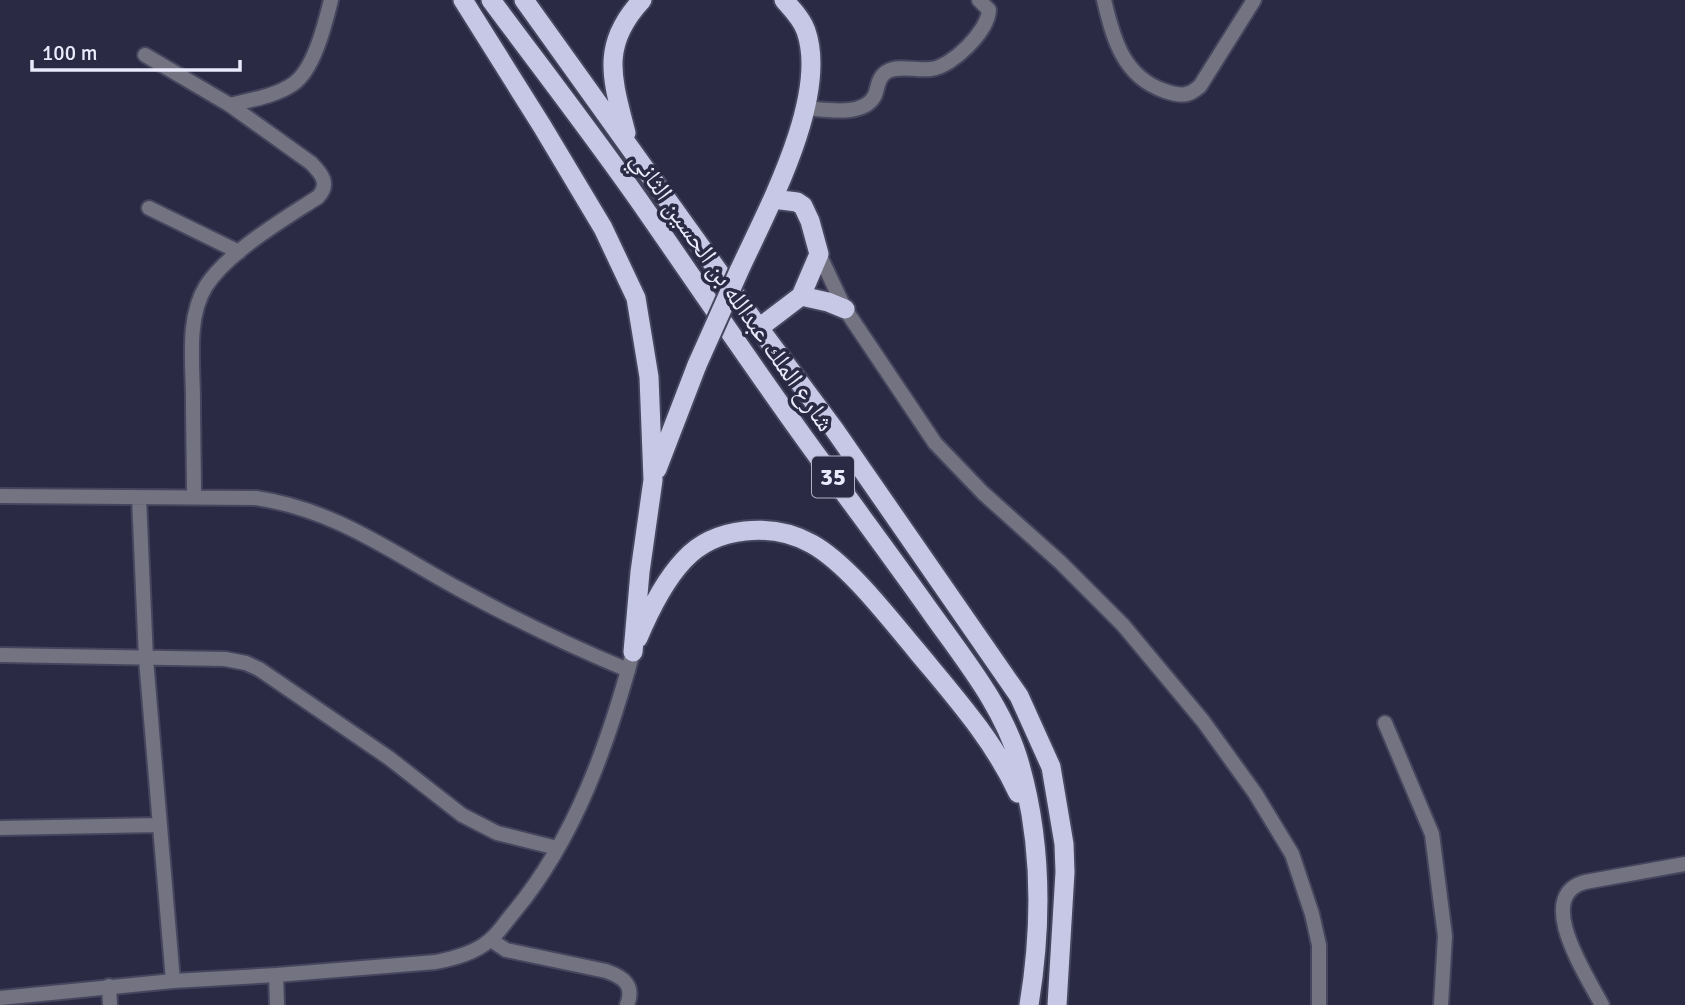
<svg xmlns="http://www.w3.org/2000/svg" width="1685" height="1005" font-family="Signika,'Noto Naskh Arabic',sans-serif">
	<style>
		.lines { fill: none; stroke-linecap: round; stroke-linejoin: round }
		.minor-casing { stroke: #46455e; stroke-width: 18 }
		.tertiary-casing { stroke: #46455e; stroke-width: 18 }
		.trunk-casing { stroke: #46455e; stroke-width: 23 }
		.minor { stroke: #737381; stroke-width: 14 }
		.tertiary { stroke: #737381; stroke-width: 14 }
		.trunk { stroke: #c7c7e6; stroke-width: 19 }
		.trunk-bridge-casing { stroke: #46455e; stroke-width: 23; stroke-linecap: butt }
		.trunk-bridge { stroke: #c7c7e6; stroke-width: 19 }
		.labels { text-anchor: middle; stroke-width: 7; stroke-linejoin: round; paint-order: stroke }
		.shield { fill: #2b2a44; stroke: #b1b0c5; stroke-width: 2 }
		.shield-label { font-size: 24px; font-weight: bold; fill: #eaeafc }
		.street-label { font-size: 26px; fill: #eaeafc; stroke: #2b2a44 }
	</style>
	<rect width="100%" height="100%" fill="#2b2a44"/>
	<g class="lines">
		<defs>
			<path id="minor" d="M1104,0C1113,38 1123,77 1165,91C1180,96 1188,97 1200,86L1254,0
				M145,55L230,105L311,163C322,174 330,184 318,197C284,219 228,252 206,286C186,318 193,365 193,401C193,433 194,465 194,497
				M230,105C250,100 276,96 293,84C314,70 325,24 331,0
				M804,108C824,109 864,118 875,95C878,87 878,76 888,71C900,65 918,71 931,69C952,67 988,31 989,10L979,0
				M149,208L239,252
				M819,254L845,309L935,443L983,493L1060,562L1123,625L1203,721L1255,793L1292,854L1312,914L1319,945V1005
				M0,496L256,498C336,510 391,552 459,589C514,619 570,646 628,670
				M139,498L146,659L173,981
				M0,655L225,659L246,663L259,669L389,758L462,815L497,833L557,848
				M1385,723L1432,834L1445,936L1441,1005
				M0,828L159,825
				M491,940L506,950L606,971C623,977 635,985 627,1005
				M276,975L277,1005
				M109,986L110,1005
				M1602,1005C1587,976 1533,896 1585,882L1685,864"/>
			<path id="tertiary" d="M0,998L173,981L276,975L436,962C455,958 475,953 490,940C499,933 506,921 514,912C576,837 608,744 633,652"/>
			<path id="trunk" d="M463,0L542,126L603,228L636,298L649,377L653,480L640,572L633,652
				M491,0C540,66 591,132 638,199C700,288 760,378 824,465C861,516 899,567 935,618C968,664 1005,710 1020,765C1042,843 1042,926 1029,1005
				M524,0L759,328L834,429L1019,696L1051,767L1064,844L1065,872L1057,1005
				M626,133C612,78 600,45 642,0
				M739,271C767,210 829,97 806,31C802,19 792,9 784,0
				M801,296L828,302L845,309
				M759,328L801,296L819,254L810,221L803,206L797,202L773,199
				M657,469L697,365
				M638,638C649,612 664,581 684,560C715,526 773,522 812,544C848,564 889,618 916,650C954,696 993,739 1018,793"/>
		</defs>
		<use href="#minor" class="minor-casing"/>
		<use href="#tertiary" class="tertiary-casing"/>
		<use href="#trunk" class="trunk-casing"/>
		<use href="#minor" class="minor"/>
		<use href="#tertiary" class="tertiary"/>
		<use href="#trunk" class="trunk"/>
		<defs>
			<path id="trunk-bridge" d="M697,365L739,271"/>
		</defs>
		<use href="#trunk-bridge" class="trunk-bridge-casing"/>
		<use href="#trunk-bridge" class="trunk-bridge"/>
	</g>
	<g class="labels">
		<rect class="shield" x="812" y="456.5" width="42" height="41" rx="5"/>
		<g class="shield-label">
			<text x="833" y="485">35</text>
		</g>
		<g class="street-label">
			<text transform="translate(733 291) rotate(55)" y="9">شارع الملك عبدالله بن الحسين الثاني</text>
		</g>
	</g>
	<path d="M32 60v10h208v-10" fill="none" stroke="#eaeafc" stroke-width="3.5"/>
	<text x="42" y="60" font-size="21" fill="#eaeafc" stroke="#2b2a44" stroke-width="5" paint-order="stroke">100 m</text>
</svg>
